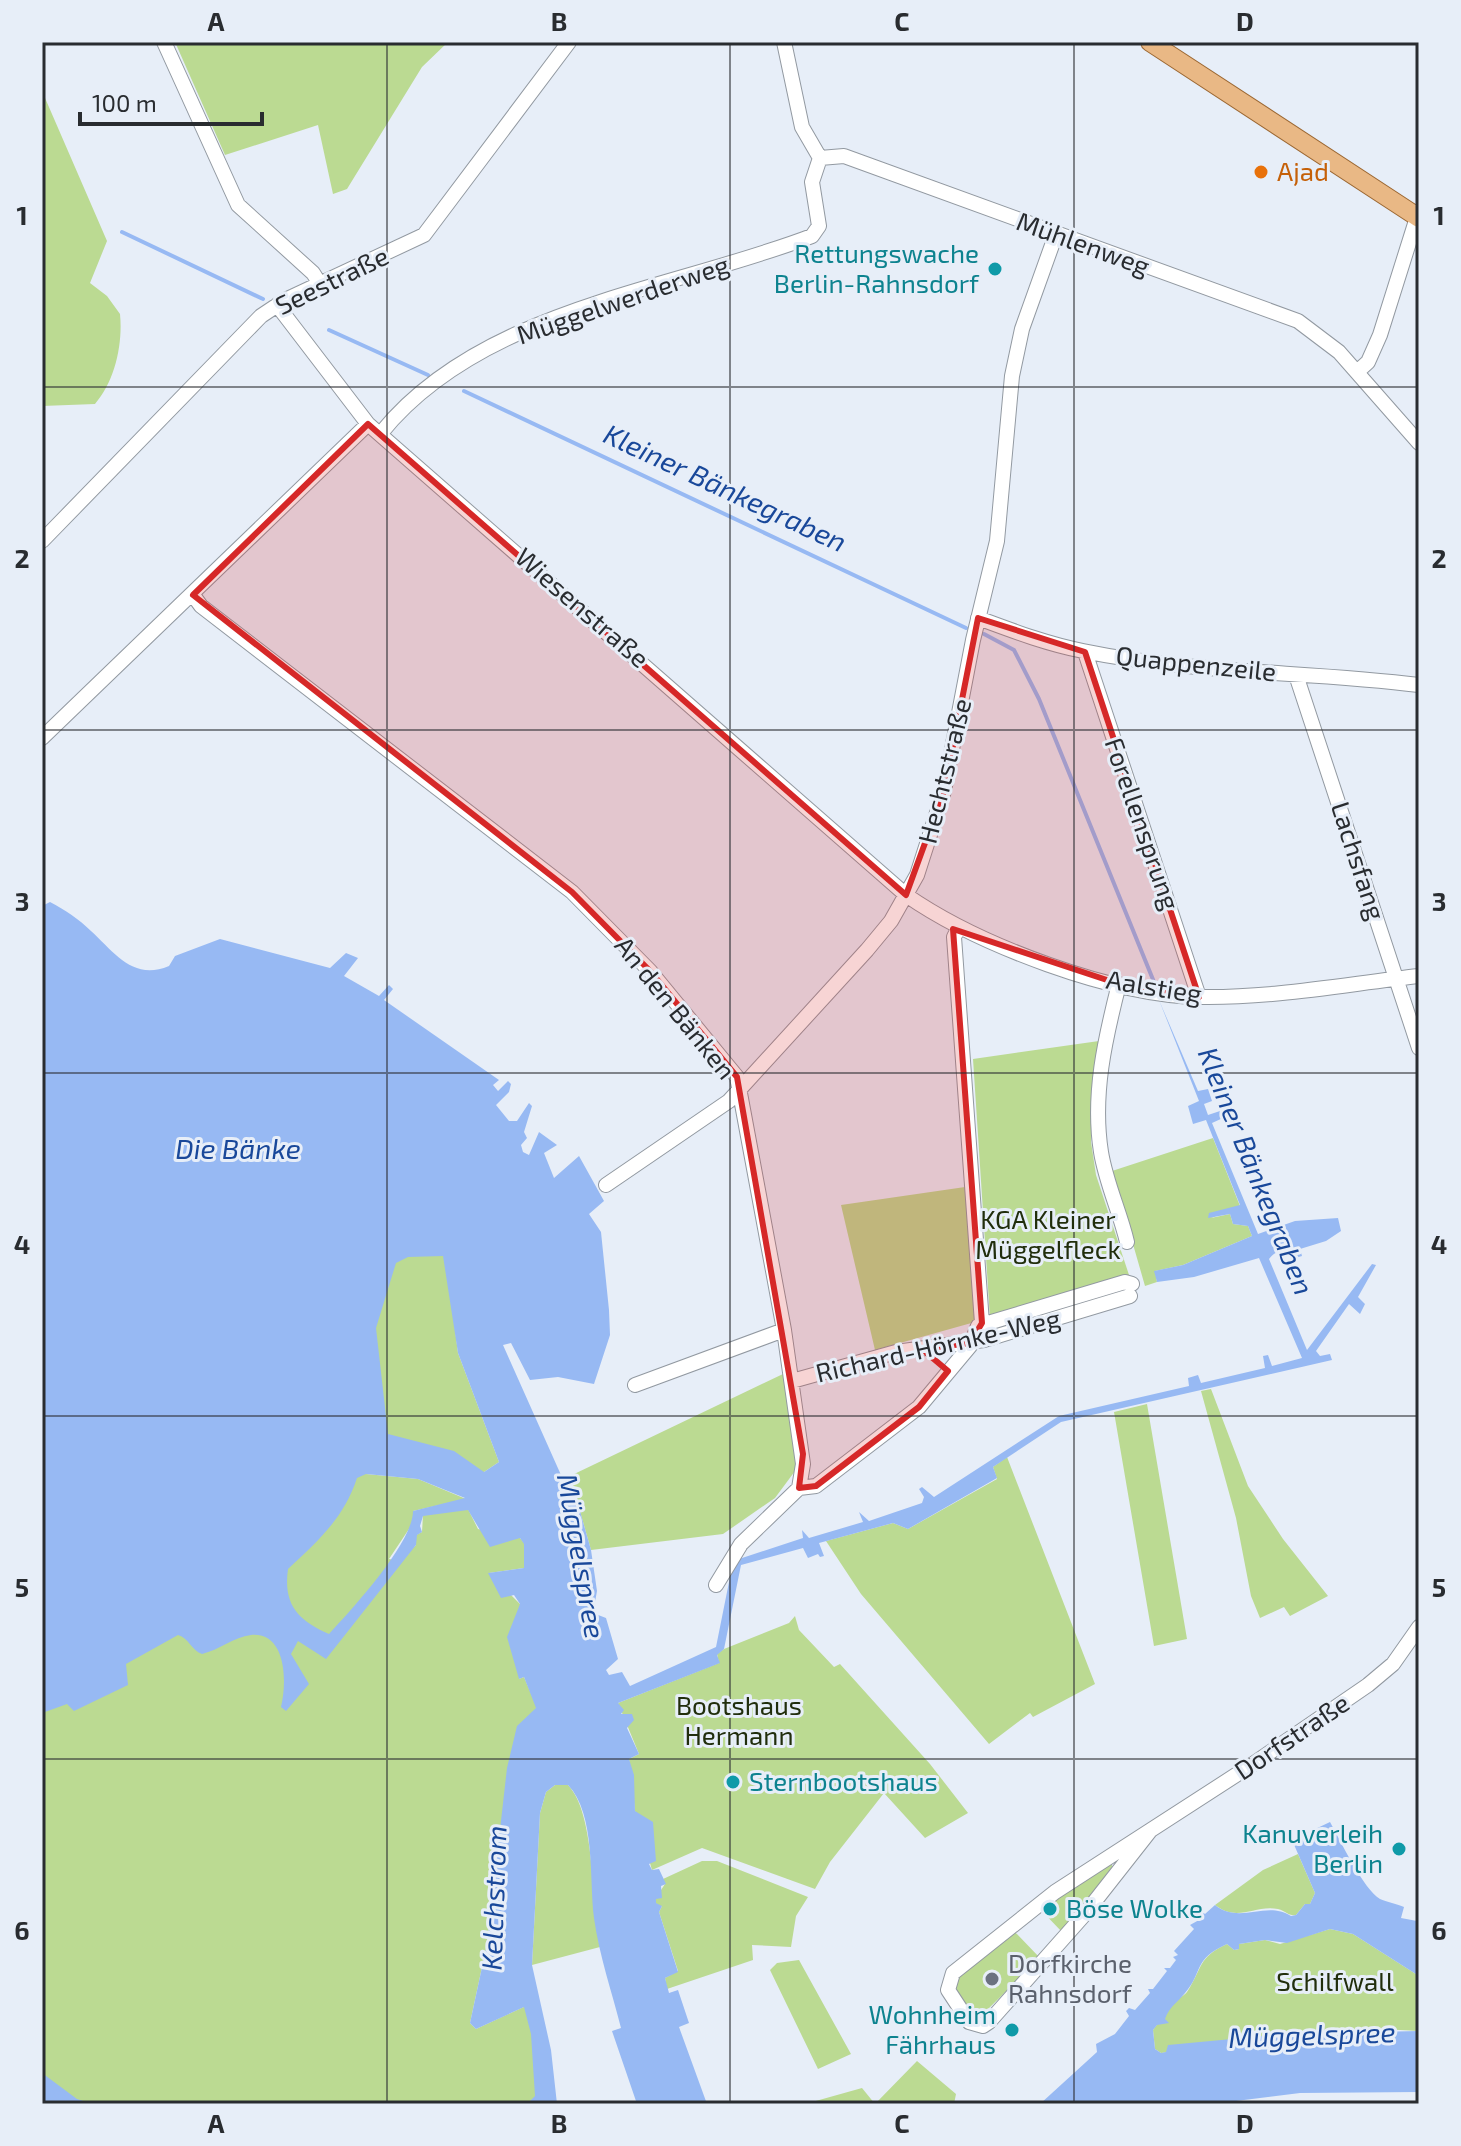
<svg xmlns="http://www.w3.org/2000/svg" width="1461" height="2146" font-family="'Exo 2',sans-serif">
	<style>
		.green { fill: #bbda92 }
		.water { fill: #97b9f3; fill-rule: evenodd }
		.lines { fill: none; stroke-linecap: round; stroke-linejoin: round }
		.stream { stroke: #97b9f3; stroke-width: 4 }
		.minor-casing { stroke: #9299a1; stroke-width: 16 }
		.major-casing { stroke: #9c6833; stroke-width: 20 }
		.minor { stroke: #fff; stroke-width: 14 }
		.major { stroke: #e9b885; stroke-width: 18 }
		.marked { fill: #d62828; fill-opacity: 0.2; stroke: #d62828; stroke-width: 6; stroke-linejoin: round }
		.grid { fill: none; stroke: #292c30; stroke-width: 2; stroke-opacity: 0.55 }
		.food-dot { fill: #e8710a; stroke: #e7eef8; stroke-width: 3 }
		.culture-dot { fill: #0f9aa8; stroke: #e7eef8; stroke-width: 3 }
		.worship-dot { fill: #6b7280; stroke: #e7eef8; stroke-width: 3 }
		.labels { text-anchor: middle; stroke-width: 6; stroke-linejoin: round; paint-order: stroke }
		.food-label { font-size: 26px; fill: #c56008; stroke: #e7eef8; text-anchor: start }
		.street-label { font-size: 26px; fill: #292c30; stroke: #e7eef8 }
		.culture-label { font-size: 26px; fill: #0d838f; stroke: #e7eef8; text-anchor: end }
		.park-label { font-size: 26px; fill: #212e0c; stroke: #e7eef8 }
		.worship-label { font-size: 26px; fill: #5b616d; stroke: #e7eef8; text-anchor: start }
		.water-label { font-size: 28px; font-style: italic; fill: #19489a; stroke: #e7eef8 }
		.neatline { fill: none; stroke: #292c30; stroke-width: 3 }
		.grid-label { font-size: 26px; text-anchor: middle; font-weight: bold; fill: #292c30 }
	</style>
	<rect width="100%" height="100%" fill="#e7eef8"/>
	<path class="green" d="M175,42H448L422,67L347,189L333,194L318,125L225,155Z
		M42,91L107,241L90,283L107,296L120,314C123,344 115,381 95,404L42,406Z
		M1099,1041L1091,1142L1096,1175L1130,1278L990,1318L973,1059Z
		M1213,1138L1240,1206L1211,1218L1230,1214L1233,1224L1248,1226L1252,1236L1183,1265L1155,1271L1157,1282L1145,1286L1112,1171Z
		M965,1187L975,1322L875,1350L841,1205Z
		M442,1227L458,1353L499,1462L484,1472L366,1474L418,1479L466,1499L413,1511V1523L389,1559L400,1561L416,1545V1535L422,1532L423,1515L463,1509H468L478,1529L520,1538L525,1544L524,1568L489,1573L520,1604L519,1679L524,1677L537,1708L496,1852L487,1944L470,2023L476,2029L528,2005L551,2104H42V1603L247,1327Z
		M783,1374L798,1467L775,1498L723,1534L591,1550L570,1476Z
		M1211,1389L1248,1486L1283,1539L1328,1596L1290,1616L1284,1607L1260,1618L1251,1596L1236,1518L1201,1391Z
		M1147,1404L1187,1639L1154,1646L1114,1412Z
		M1007,1457L1095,1684L1033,1717L1030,1713L989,1744L861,1594L826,1541L893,1523L908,1529L997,1479L993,1467Z
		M795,1616L799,1630L834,1667L840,1664L930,1764L968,1813L925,1838L884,1793L830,1862L815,1889L702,1848L652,1870L635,1811L629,1759L639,1754L618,1703L719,1663L717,1654L724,1649L789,1623Z
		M555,1785H568C596,1814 591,1905 600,1947L532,1965L540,1813L546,1792Z
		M1298,1854L1315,1893L1310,1904H1305L1296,1915C1288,1916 1286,1911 1278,1909C1255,1904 1238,1923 1215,1905L1263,1870Z
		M702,1861H717L808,1897L796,1916L791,1947L752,1945L753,1960L667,1989L665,1978L678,1971L659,1912L662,1906L657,1907L655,1899L665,1884L663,1879Z
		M1112,1862V1867L1062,1932L1040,1909Z
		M1330,1929L1353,1934L1419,1976V2031L1381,2029L1161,2053L1155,2049L1153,2030C1159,2022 1165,2012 1172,2004C1176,1999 1183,1997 1187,1992C1203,1968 1197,1958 1227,1944L1234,1950L1239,1949V1944L1265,1940L1280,1944Z
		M1014,1931L1040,1958L985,2012L971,2015L955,1995L957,1978Z
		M799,1960L851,2054L818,2069L770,1970L777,1963Z
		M917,2061L956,2094L954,2104H805L862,2088L875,2104Z"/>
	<path class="water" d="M50,902C65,910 79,919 91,931C115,953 133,981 169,966L175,956L220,939L330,968L346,953L358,958L344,976L379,996L389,985L393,989L384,1000L499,1080L493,1085L498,1091L508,1081L511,1084L509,1092L496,1105L509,1121H517L529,1103L532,1106L524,1132L527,1138L521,1145L523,1152L529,1155L539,1132L557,1145L544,1153L554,1178L579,1156L604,1201L589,1214L601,1232L609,1310L610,1335L594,1384L558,1377L530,1380L511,1343L503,1345L561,1475L570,1476L591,1550L597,1591L593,1613L606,1618L618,1659L606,1670L609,1675L622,1672L630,1686L716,1647L732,1567L739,1559L803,1538L802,1530L809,1538L863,1522L859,1512L869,1521L922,1503L924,1497L919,1489L922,1487L934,1497L1059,1416L1189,1386L1188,1378L1198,1375L1201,1383L1265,1368L1263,1356L1268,1355L1272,1366L1302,1358L1259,1258L1194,1277L1157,1282L1154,1271L1183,1265L1252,1236L1248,1226L1233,1224L1230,1214L1208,1218L1209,1213L1240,1205L1206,1120L1193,1124L1188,1106L1199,1101L1159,1000L1198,1091L1208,1089L1212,1101L1204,1104L1208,1115L1220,1111L1223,1118L1212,1123L1258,1234L1295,1221L1338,1218L1341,1231L1326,1241L1300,1249L1302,1256L1295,1258L1293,1250C1283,1249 1275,1251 1269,1259L1307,1350L1372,1264L1376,1265L1358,1297L1365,1304L1360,1314L1349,1304L1316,1351L1320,1356L1330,1354L1332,1360L1061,1422L993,1467L997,1478L908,1529L893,1523L819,1543L824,1556L820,1557L818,1554L808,1558L803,1548L741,1565L724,1649L717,1655L720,1663L618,1703L624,1710L621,1714H632L634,1720L627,1728L639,1754L629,1759L634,1775L635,1811L653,1822L656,1861L649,1864L652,1870L659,1869L666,1884L661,1886L662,1898L656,1899V1903L662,1906L659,1912L678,1972L665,1978L669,1993L678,1990L689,2023L679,2027L707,2104H637L612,2031L621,2028C612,1992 599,1955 594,1918C589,1880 596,1814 568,1785H555L546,1792L540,1813L532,1965L551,2050L557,2104H527L535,2096L531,2034L524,2007L476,2029L470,2023L487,1944L507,1768L517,1726L536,1708L524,1677L519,1679L507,1637L520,1604L514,1595L501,1598L488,1573L524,1568V1544L520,1538L490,1547L468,1510L423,1516L420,1526L422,1532L417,1535L416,1545L326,1659L298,1641L291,1654L309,1684L286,1711L281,1707C287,1683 287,1632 251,1635C234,1637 219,1650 202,1654C191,1650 189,1638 178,1635L126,1664L128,1685L74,1711L67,1704L45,1712L42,1708V906ZM443,1256L458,1353L499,1462L484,1472L454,1451L388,1434L376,1328L396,1263L408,1257ZM366,1474L418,1479L465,1498L413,1511C413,1543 352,1609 329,1634C298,1620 283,1605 288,1569C318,1541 344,1518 357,1478Z
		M1330,1822C1340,1840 1364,1890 1380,1899C1386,1902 1398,1904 1404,1907L1401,1918L1417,1921L1419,1976L1353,1934L1330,1929L1287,1943L1265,1940L1239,1944V1949L1234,1950L1227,1944C1192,1960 1204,1971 1185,1993C1176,2004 1170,2006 1165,2019L1169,2023L1157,2025L1153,2030L1155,2049L1161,2053L1166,2052L1168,2045L1285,2034L1419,2031V2092L1300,2093L1212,2104H1040L1097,2052L1096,2044L1115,2034L1129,2016L1126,2011L1129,2008L1135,2010L1150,1993L1148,1989H1153L1167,1971L1164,1968H1170L1176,1960L1173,1957L1178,1955L1174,1951L1194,1929L1190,1925L1199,1920L1196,1916L1201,1911L1205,1914L1215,1905C1240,1925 1266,1900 1291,1916L1296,1915L1305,1904H1310L1315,1893L1292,1840Z
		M42,2073L77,2099L93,2104H42Z"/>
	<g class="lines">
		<path class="stream" d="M122,232L263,299
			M329,330L428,375
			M464,391L966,628
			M984,634L1014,650L1039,699L1154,982"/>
		<defs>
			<path id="minor" d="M164,42L238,205L313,273L320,284
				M784,42L802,127L820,158
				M820,158L844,156L1298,321L1339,352L1419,443
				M277,305L368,424L906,895C978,945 1113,996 1201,997C1274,998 1347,984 1419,976
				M1357,372L1368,362L1380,335L1419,211
				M381,433C481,309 672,290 812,236L819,226L812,182L820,158
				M42,541L261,316L285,300L424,235L569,42
				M193,595L201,606L572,892L650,971L737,1077L784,1330L803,1464L799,1488L741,1544L716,1585
				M978,618C1013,631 1047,644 1083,651C1194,674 1308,671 1419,685
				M1085,652L1199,997
				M1296,675L1419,1048
				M42,738L368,424
				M958,929L954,937L982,1323
				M1119,984C1105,1039 1092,1095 1101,1152C1106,1183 1120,1212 1127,1242
				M606,1185L729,1101L867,950L891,921L917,875L944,791L973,640L997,541L1012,376L1022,329L1056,234
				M792,1381L896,1352L984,1340L1130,1296
				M635,1385L784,1330
				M799,1488L816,1486L919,1407L970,1346L978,1326L1125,1282L1132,1284
				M1150,1831L1084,1915L989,2022L983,2026L969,2022L948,1990L953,1973L1055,1892L1253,1764L1368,1685L1393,1664L1419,1627"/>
			<path id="major" d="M1150,42L1419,218"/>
		</defs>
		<use href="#minor" class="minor-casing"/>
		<use href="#major" class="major-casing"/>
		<use href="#minor" class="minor"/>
		<use href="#major" class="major"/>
	</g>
	<path class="marked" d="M368,424L906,895L944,791L978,618L1085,652L1199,997L1119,984L953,929L982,1323L970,1343L922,1349L948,1371L919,1407L816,1486L799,1488L803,1454L737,1077L650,971L572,892L193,595Z"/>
	<path class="grid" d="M387,42V2104M730,42V2104M1074,42V2104M42,387H1419M42,730H1419M42,1073H1419M42,1416H1419M42,1759H1419"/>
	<circle class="food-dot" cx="1261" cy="172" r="8"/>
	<g class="culture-dot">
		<circle cx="995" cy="269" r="8"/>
		<circle cx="733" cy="1782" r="8"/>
		<circle cx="1399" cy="1849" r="8"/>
		<circle cx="1050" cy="1909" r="8"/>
		<circle cx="1012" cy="2030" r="8"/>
	</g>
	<circle class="worship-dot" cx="992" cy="1979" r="8"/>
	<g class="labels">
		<g class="food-label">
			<text x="1277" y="181">Ajad</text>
		</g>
		<g class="street-label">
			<text transform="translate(1083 244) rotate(20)" y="9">Mühlenweg</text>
			<text transform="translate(332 281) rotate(-26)" y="9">Seestraße</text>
			<text transform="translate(623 300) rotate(-19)" y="9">Müggelwerderweg</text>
			<text transform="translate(582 608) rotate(41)" y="9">Wiesenstraße</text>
			<text transform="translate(1196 664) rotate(6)" y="9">Quappenzeile</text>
			<text transform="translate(945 771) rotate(-76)" y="9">Hechtstraße</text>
			<text transform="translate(1142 824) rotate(71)" y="9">Forellensprung</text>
			<text transform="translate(1358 861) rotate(72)" y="9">Lachsfang</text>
			<text transform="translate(1154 987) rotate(9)" y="9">Aalstieg</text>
			<text transform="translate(675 1008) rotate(51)" y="9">An den Bänken</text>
			<text transform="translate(938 1346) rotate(-13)" y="9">Richard-Hörnke-Weg</text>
			<text transform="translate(1292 1737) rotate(-34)" y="9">Dorfstraße</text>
		</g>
		<g class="culture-label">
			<text x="979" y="263">Rettungswache<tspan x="979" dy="30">Berlin-Rahnsdorf</tspan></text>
			<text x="749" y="1791" text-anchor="start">Sternbootshaus</text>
			<text x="1383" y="1843">Kanuverleih<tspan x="1383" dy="30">Berlin</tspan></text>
			<text x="1066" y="1918" text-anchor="start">Böse Wolke</text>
			<text x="996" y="2024">Wohnheim<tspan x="996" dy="30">Fährhaus</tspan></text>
		</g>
		<g class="park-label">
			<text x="1048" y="1229">KGA Kleiner<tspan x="1048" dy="30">Müggelfleck</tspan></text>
			<text x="739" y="1715">Bootshaus<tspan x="739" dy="30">Hermann</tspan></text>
			<text x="1335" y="1991">Schilfwall</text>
		</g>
		<g class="worship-label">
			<text x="1008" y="1973">Dorfkirche<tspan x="1008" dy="30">Rahnsdorf</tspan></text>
		</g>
		<g class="water-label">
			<text transform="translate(725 488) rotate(25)" y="10">Kleiner Bänkegraben</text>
			<text x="238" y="1159">Die Bänke</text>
			<text transform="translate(1256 1171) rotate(68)" y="10">Kleiner Bänkegraben</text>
			<text transform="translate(581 1556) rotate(80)" y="10">Müggelspree</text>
			<text transform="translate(494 1898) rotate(-88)" y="10">Kelchstrom</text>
			<text transform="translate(1312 2035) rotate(-2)" y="10">Müggelspree</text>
		</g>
	</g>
	<rect width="1461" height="2146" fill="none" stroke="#e7eef8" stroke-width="88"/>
	<path d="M80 112v12h182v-12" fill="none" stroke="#292c30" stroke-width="4"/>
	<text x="92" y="112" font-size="24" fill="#292c30" stroke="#e7eef8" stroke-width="6" paint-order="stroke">100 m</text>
	<rect x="44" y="44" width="1373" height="2058" class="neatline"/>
	<g class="grid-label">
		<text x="216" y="31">A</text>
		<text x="559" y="31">B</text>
		<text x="902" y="31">C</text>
		<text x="1245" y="31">D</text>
		<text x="22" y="225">1</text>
		<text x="1439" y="225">1</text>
		<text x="22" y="568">2</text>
		<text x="1439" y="568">2</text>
		<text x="22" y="911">3</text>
		<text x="1439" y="911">3</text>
		<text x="22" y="1254">4</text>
		<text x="1439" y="1254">4</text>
		<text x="22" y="1597">5</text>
		<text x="1439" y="1597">5</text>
		<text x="22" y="1940">6</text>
		<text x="1439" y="1940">6</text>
		<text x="216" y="2133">A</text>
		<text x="559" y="2133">B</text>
		<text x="902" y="2133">C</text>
		<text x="1245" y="2133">D</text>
	</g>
</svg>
